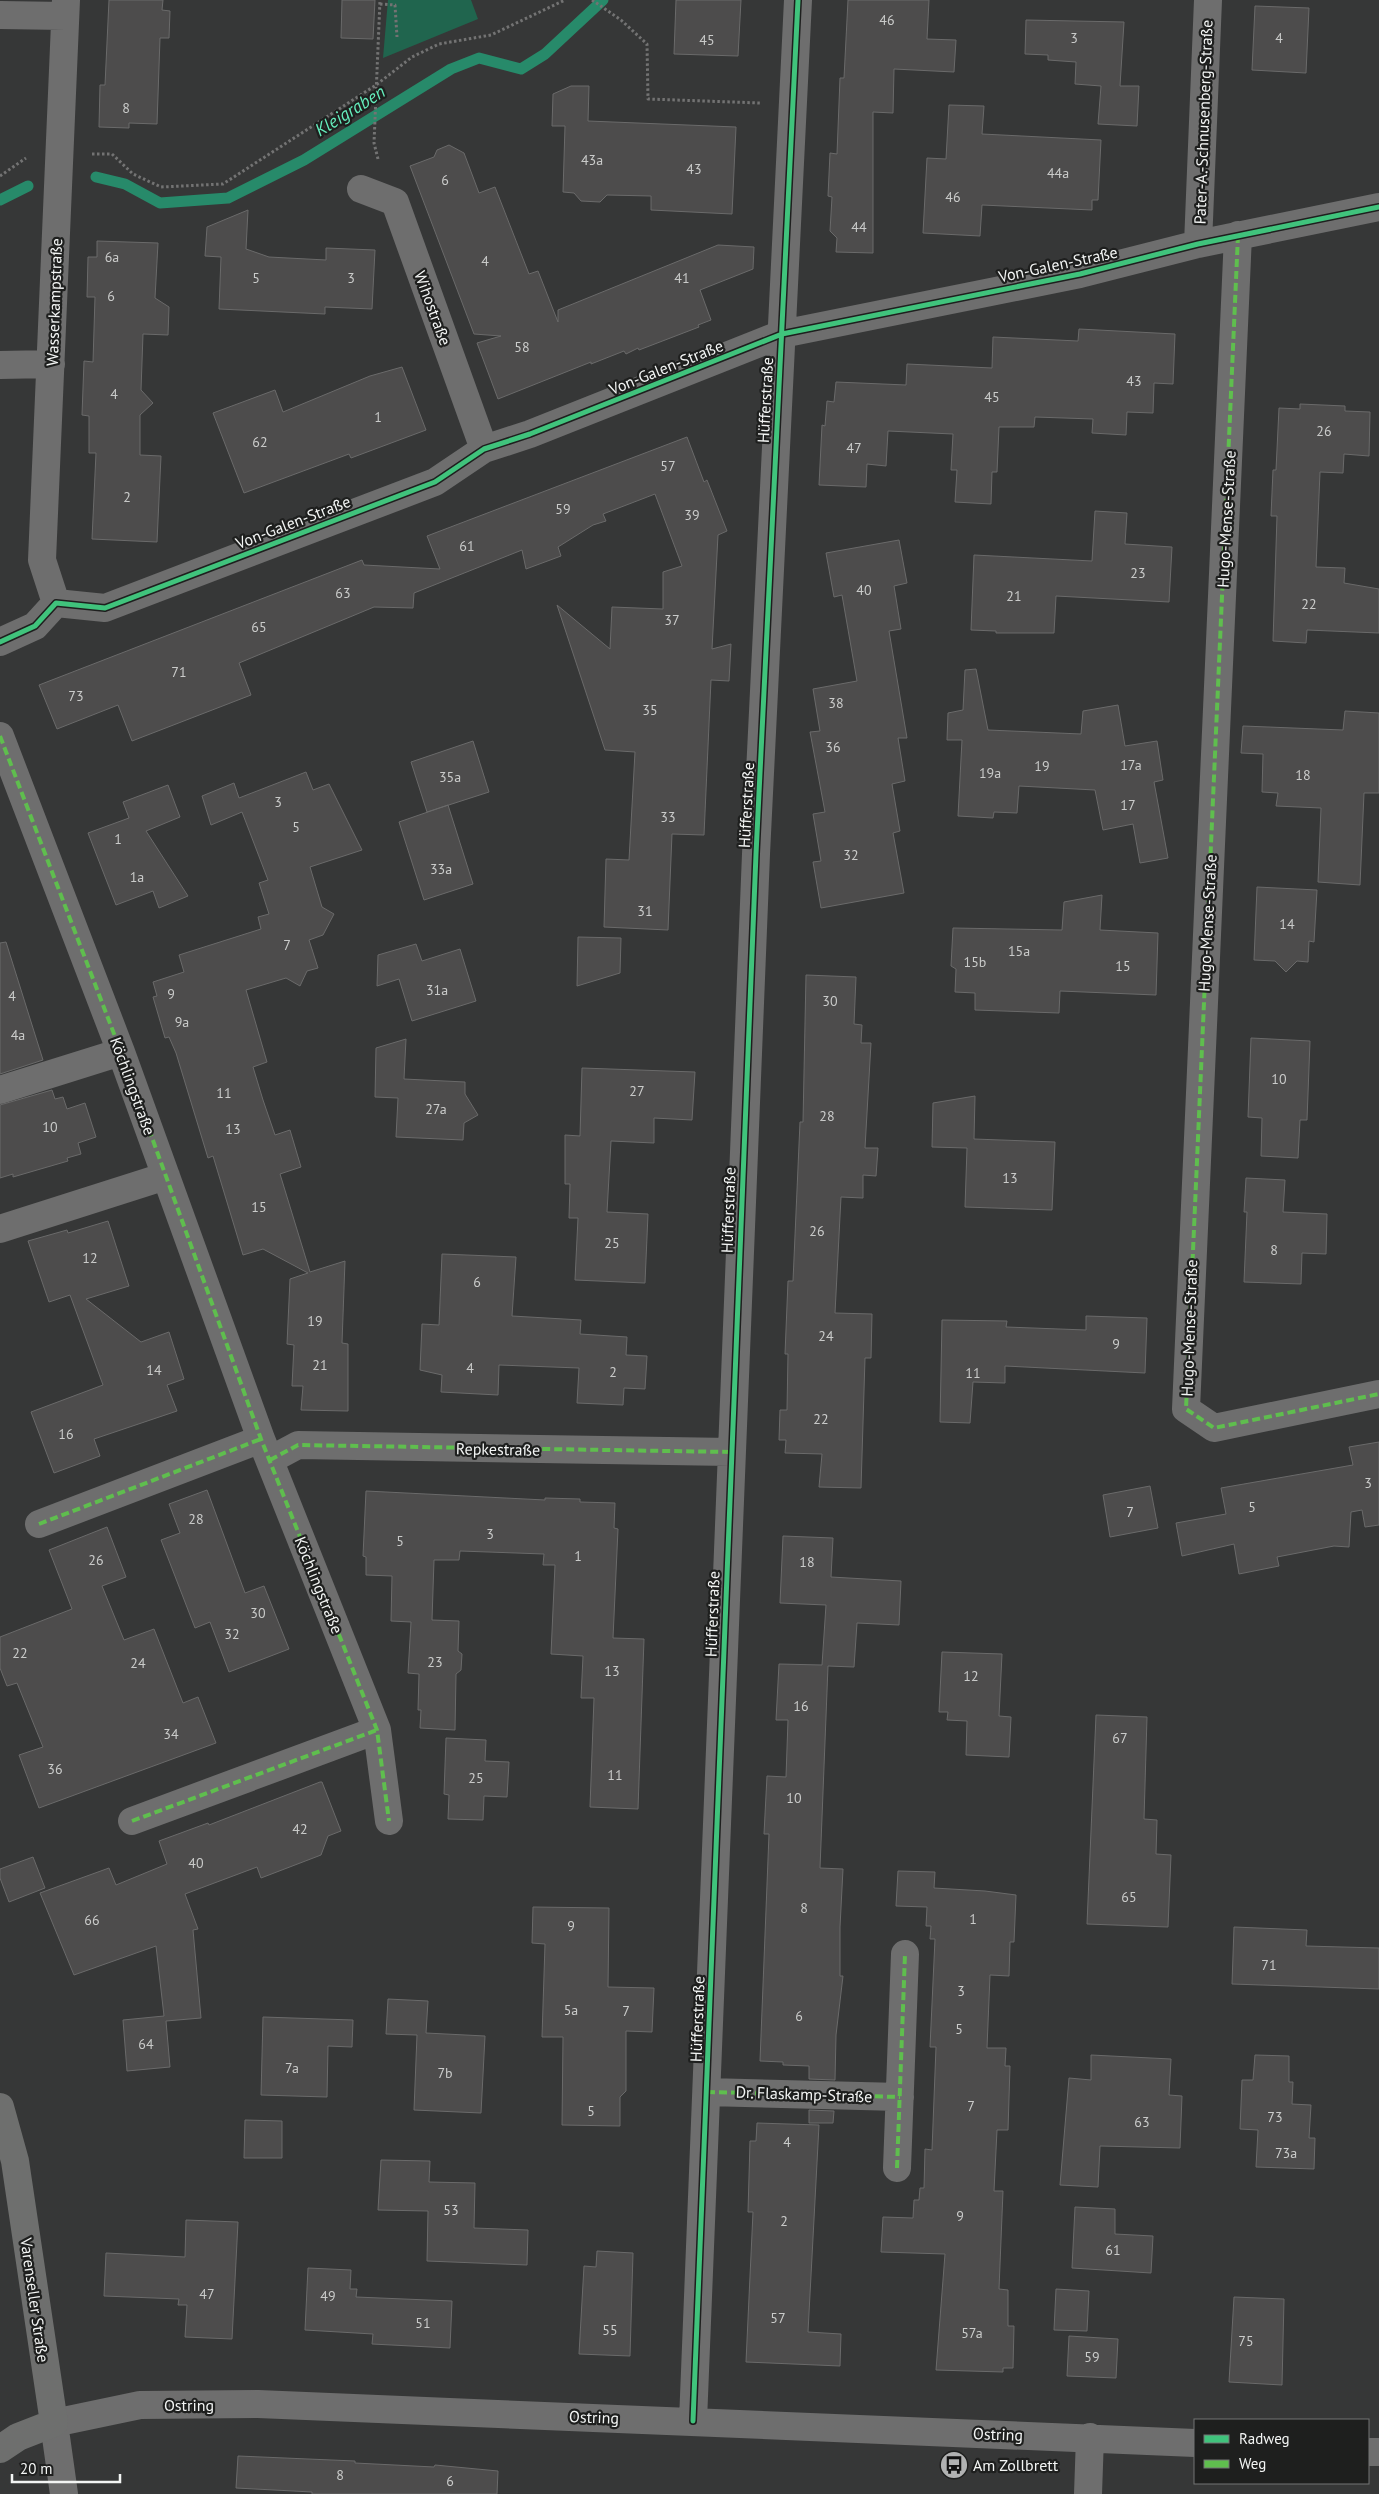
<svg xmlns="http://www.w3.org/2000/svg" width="1379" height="2494" font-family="'PT Sans',sans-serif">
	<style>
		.green { fill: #20654e }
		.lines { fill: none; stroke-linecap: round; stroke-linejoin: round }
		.stream { stroke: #278a6a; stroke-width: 11 }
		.building { fill: #4d4c4c; stroke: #6a6a6a }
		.path { stroke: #737373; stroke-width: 3; stroke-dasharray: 2.5 2.5; stroke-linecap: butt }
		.minor { stroke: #6e6e6e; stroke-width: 28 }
		.major { stroke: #6e6f6e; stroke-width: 28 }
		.quiet { stroke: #5fbe4e; stroke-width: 4; stroke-dasharray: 8 4; stroke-linecap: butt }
		.cycleway-casing { stroke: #1e1f1e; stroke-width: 8 }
		.cycleway { stroke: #40c37c; stroke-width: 5 }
		.labels { text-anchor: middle; stroke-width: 4.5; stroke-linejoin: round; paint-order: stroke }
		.number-label { font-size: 14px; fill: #cacbca }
		.street-label { font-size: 16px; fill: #f3f5f4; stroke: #1e1f1e }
		.poi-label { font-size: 16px; fill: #f3f5f4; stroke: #1e1f1e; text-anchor: start }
		.water-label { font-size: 18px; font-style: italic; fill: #65eebd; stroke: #1e1f1e }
	</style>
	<rect width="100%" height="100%" fill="#363737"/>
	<path class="green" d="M388,0H471L478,19L383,58Z"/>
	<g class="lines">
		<path class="stream" d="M96,177L125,184L160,203L228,198L304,160L451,69L479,58L521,69L545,54L603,0
			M0,200L28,186"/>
	</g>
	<path class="building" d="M109,0H163L162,10L170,11L169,38H160L157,124L129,123V128L99,127L100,85H105Z
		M342,0H375L373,39L341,38Z
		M676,0H741L738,56L674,54Z
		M848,0H929L927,39L956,40L954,72L894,69L893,113L873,112V253L836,252L837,238L830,231L832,197L828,196L830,153L837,154L840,78H844Z
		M1255,6L1309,8L1306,73L1252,70Z
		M1026,20L1124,22L1120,86H1139L1137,126L1098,124L1101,86L1075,84L1076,62L1048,60V55L1025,54Z
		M571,86H589L588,121L736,127L732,214L651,210V196L607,195L600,202L581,201L574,193L563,192L565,126H552L553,94Z
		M949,105L984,106L982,134L1101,140L1098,200H1092V210L982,205L980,236L923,233L927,158L946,159Z
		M449,145L464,153L479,193L495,187L529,274L538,271L558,322V310L718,245L754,247L753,269L700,290L711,320L698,325L699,327L639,350L638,348L626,354L624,351L591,364V362L498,399L477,343L501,336L474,334L410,166L434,157L437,150Z
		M248,210L246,249L269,257L326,260V248L375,250L372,309L325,307V314L219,309L221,257L205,256L207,227Z
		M97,241L158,243L155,298L169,307L168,335L143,334L141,390L153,403L140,415V455L161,456L157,542L92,539L96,453H89V416L82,415L84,361L93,362L95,297H87L88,257H97Z
		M1079,329L1175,334L1173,384L1154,383L1153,413L1127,412L1126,435L1092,433L1093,419L1035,417L1034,427H999L997,472H992L991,504L955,502L957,470H951L953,434L888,431L886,466L867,464L866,487L819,485L822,425L825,426L827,401L834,402L836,382L906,385L907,364L992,368L993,337L1078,341Z
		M402,367L426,430L351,458L349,454L244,493L213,413L275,390L283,412L370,376Z
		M1300,404L1345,406V411L1370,412L1369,456L1344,454L1343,473L1320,472L1316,567L1345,568L1344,583L1379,589V633L1307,630L1306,643L1273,641L1277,516H1271L1273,470H1276L1279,408L1300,409Z
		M687,437L704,482L707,480L727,531L718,535L712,649L731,644L729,681L711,680L704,835L672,834L668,930L604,927L606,859L629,860L635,752L605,750L557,605L610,649L612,607L663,609V572L682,566L655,494L603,514L606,521L593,525L558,547L561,556L526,569L522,550L414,593L413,608L374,607L239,663L251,695L132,741L118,705L57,729L39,685L362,560L364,565L440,569L427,536Z
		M1095,511L1127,513L1125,544L1172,547L1169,602L1056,596L1054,633H996V631L971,630L974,555L1092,561Z
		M899,540L907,583L894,586L901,629L889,631L907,738H898L905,781L892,784L900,831L893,833L904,893L821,908L813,862L821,861L813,814L825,812L810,732L820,731L813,689L857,681L842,595L834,597L826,553Z
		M976,669L988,730L1081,734L1083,711L1118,705L1125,746L1157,741L1163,780L1154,782L1168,858L1140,863L1133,824L1103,830L1095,790L1019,786L1017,813L994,812L993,818L958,816L962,740H947L948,713L963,710L965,670Z
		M1345,711L1379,713V793H1364L1360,885L1318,882L1321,808L1276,806L1278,793L1262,792L1263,754L1241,753L1243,726L1343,730Z
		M473,741L489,792L427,812L411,762Z
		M306,772L313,790L329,784L362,850L310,867L322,907L334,914L323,935L309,940L318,968L307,971L300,986L286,978L246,990L267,1062L253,1067L263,1100L275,1135L290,1130L301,1167L280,1174L310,1272L345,1261L342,1343L348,1344V1411L301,1410L303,1386H292L294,1345L287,1344L290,1279L308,1273L263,1249L243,1255L213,1156L208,1158L176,1053L169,1037L165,1038L153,997L157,996L153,982L184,972L179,955L261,929L258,917L269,914L259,883L268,880L242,812L211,825L202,796L234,783L239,798Z
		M168,785L180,817L146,831L188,896L159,908L153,891L116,905L88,833L129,818L123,802Z
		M448,805L473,884L424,900L399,822Z
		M1257,887L1317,890L1314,942L1309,941L1308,962L1297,961L1286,972L1275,961L1254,960Z
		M1102,895L1100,930L1158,933L1156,995L1060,991L1059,1013L975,1010V993L955,992L956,969L951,966L953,928L1062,930L1064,902Z
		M578,937L621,938L620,973L577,986Z
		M6,942L43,1060L0,1074V943Z
		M416,944L422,961L460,949L476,1001L412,1021L399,979L377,986L378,955Z
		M806,975L856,977L854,1024L862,1025L861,1043H871L865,1148H878L876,1176L863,1175V1198L841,1197L835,1313L872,1314L871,1358H865L861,1488L819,1487L822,1454L785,1453L786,1440H779L780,1410H787L788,1354H785L788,1281H793L800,1122H803Z
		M1251,1038L1310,1041L1307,1120H1300L1298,1158L1261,1156L1262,1118L1248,1117Z
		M406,1039L404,1079L465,1082V1094L478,1115L464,1123L463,1140L396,1137L398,1098L375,1097L376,1048Z
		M582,1068L695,1072L692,1120L654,1118V1143L611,1141L607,1212L648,1214L645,1283L575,1280L578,1218H569L570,1184H565V1135L580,1136Z
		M52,1090L55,1099L63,1097L67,1109L85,1103L96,1137L78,1143L81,1154L67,1158L68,1161L13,1177V1174L0,1178V1105Z
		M975,1096L974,1139L1055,1142L1052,1210L965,1207L967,1148L932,1147L933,1103Z
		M1246,1178L1285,1180L1283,1212L1327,1214L1326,1254L1302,1253L1301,1284L1244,1282L1247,1212H1244Z
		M108,1221L129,1286L86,1299L141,1342L169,1332L184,1379L167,1385L177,1411L94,1439L100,1456L54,1473L31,1412L103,1385L70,1295L49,1302L28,1241L67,1230L68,1233Z
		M442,1254L516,1257L512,1316L581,1320L580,1334L627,1337L626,1355L647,1356L645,1389L624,1388L623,1405L577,1403L579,1368L499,1365L498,1395L441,1392L442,1375L420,1370L422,1324L439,1325Z
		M1086,1316L1147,1318L1145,1373L1005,1366V1383L973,1382L970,1423L940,1422L942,1320L1007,1321L1006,1327L1086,1330Z
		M1379,1442V1525L1365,1527L1362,1510L1351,1512L1349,1547L1334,1546L1277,1557L1279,1566L1239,1574L1234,1544L1182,1556L1176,1523L1226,1514L1221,1488L1353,1465L1349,1447Z
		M1150,1486L1158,1528L1110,1537L1103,1495Z
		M207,1490L245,1593L264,1586L289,1649L229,1672L210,1622L195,1628L161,1540L180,1533L169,1504Z
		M366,1491L545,1500V1498L580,1499V1502L615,1503L614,1528L618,1529L613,1638L644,1639L638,1809L590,1807L594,1698H581L583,1656L551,1654L555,1565H543L544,1554L460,1551L459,1560H434L432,1620L459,1621L458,1651L462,1654L461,1670L456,1674L455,1730L420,1728L421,1710H418L419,1674L408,1673L411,1622L391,1621L392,1576L366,1575V1557L363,1556Z
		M107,1527L126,1577L102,1586L124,1640L154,1629L183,1703L198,1697L216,1743L39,1808L19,1755L43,1747L17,1683L7,1686L0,1668V1637L72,1609L49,1550Z
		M783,1536L833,1538L831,1577L901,1581L899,1625L857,1623L854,1667L828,1666L820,1868L843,1869L840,1927V1976H843L836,2035L835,2080L809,2079V2066L783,2065V2062L760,2061L769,1834H764L767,1776L786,1777L788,1720H776L779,1664L822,1665L826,1605L780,1603Z
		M942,1652L1002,1654L999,1716L1011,1717L1009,1757L966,1755L967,1721L947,1720L948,1712H939Z
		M1096,1715L1147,1717L1144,1819L1157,1820L1156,1854L1171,1855L1168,1927L1087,1924Z
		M446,1738L486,1740L485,1761L509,1762L507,1797L484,1796L483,1820L448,1819L449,1795L444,1794Z
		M320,1782H322L341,1831L328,1836L321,1855L261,1878L257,1867L185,1894L198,1929L193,1930L201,2018L166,2021L170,2067L127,2071L123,2020L164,2016L156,1946L74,1975L40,1893L109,1868L116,1885L167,1864L159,1841L208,1823L209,1825Z
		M33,1857L45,1888L9,1902L0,1878V1869Z
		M898,1871L935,1872L934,1888L985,1891L1016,1895L1014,1942H1010L1009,1976L990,1975L987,2048H1006L1005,2066H1010L1008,2130H997L994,2191H1003L999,2289L1008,2290V2326H1014L1013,2368H1003V2372L936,2370L945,2254L881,2252L883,2217L913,2218L914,2200H919L920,2188H924L925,2149L932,2150L936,2047H930L935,1939H930L931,1926H926L927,1907L896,1906Z
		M533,1907L609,1908L608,1987L654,1988L652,2032L626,2031V2091L620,2097V2126L562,2125L563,2037H542L545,1944L532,1943Z
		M1234,1927L1307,1930L1306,1946L1379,1948V1989L1232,1984Z
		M388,1999L428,2001L426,2033L485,2036L481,2113L414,2110L417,2035L386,2034Z
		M263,2017L353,2020L352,2047L328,2046L327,2097L261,2095Z
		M1091,2055L1171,2059L1169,2095L1182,2096L1180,2148L1100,2146L1098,2187L1060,2185L1069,2078L1091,2080Z
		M1255,2055L1289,2056V2082H1293L1292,2104L1311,2105L1309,2138H1315L1314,2169L1256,2167L1258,2130L1240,2129L1242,2080H1253Z
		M809,2110L834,2111L833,2123H809Z
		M245,2120L282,2121V2158H244Z
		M757,2123L819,2125L808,2332L841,2334L840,2366L746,2362L753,2212H748L750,2141H756Z
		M381,2160L430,2161L429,2182L475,2183L474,2228L528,2230L527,2265L427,2261L428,2211L378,2210Z
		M1075,2207L1115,2209V2234L1153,2236L1151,2273L1072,2268Z
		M186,2220L238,2222L232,2339L185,2337L187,2305H178L179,2299L104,2296L106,2253L185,2257Z
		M597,2251L633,2253L630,2356L579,2354L584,2266L596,2267Z
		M308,2268L351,2270L350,2289H357L356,2297L452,2301L450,2348L372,2344L373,2334L305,2330Z
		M1056,2289L1089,2291L1087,2331L1054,2330Z
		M1234,2297L1284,2299L1282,2385L1229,2382Z
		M1069,2336L1118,2339L1116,2378L1067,2376Z
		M238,2456L355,2461V2463L434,2467L435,2465L498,2471L497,2494H312V2492L236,2488Z"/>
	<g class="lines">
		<path class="path" d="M592,0L621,20L647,44L648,99L760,103
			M380,4L395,5L397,37
			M92,154H112L133,174L161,187L223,184L376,85L412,57L439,44L491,35L565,0
			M378,159L374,143L380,0
			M0,176L26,158"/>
		<path class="minor" d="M0,15L65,16
			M361,189L395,202L484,449
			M1238,235L1186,1409L1214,1428L1379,1394
			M1198,244L1208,0
			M0,365L51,364
			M56,603L42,560L66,0
			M0,642L35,626L56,603L105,608L435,482L484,449L530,434L782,334L1080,274L1198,244L1379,207
			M0,736L121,1052L261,1439L377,1730L389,1821
			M0,1090L121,1052
			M0,1229L166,1176
			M270,1460L298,1445L731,1452
			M39,1524L261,1439
			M132,1821L377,1730
			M707,2092L900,2097
			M897,2168L905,1954
			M693,2421L756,854L798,0
			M1368,2452H1379
			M64,2494L54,2423L140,2405L258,2404L1195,2443
			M1088,2494L1090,2437"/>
		<path class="major" d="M0,2107L15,2161L54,2423L18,2437L0,2449"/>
		<path class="quiet" d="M1238,235L1186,1409L1214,1428L1379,1394
			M0,736L121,1052L261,1439L377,1730L389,1821
			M270,1460L298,1445L731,1452
			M39,1524L261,1439
			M132,1821L377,1730
			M707,2092L900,2097
			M897,2168L905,1954"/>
		<defs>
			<path id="cycleway" d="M0,642L35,626L56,603L105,608L435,482L484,449L530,434L782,334L1080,274L1198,244L1379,207
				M693,2421L756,854L798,0"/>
		</defs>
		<use href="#cycleway" class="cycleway-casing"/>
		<use href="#cycleway" class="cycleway"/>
	</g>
	<defs>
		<symbol id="bus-disc" viewBox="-11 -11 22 22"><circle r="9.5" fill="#b1b2b2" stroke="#1e1f1e"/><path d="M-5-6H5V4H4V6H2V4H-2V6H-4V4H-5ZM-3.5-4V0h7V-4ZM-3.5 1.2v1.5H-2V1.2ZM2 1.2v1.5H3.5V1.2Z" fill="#111"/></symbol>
	</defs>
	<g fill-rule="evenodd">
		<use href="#bus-disc" x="938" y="2449" width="32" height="32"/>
	</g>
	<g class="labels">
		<g class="number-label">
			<text x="887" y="25">46</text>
			<text x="1074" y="43">3</text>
			<text x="1279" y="43">4</text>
			<text x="707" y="45">45</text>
			<text x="126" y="113">8</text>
			<text x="592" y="165">43a</text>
			<text x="694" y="174">43</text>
			<text x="1058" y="178">44a</text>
			<text x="445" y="185">6</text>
			<text x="953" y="202">46</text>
			<text x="859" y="232">44</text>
			<text x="112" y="262">6a</text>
			<text x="485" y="266">4</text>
			<text x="256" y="283">5</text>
			<text x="351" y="283">3</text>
			<text x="682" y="283">41</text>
			<text x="111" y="301">6</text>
			<text x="522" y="352">58</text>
			<text x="1134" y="386">43</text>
			<text x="114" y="399">4</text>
			<text x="992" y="402">45</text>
			<text x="378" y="422">1</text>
			<text x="1324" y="436">26</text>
			<text x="260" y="447">62</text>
			<text x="854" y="453">47</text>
			<text x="668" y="471">57</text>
			<text x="127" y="502">2</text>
			<text x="563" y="514">59</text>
			<text x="692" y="520">39</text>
			<text x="467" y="551">61</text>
			<text x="1138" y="578">23</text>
			<text x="864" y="595">40</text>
			<text x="343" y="598">63</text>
			<text x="1014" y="601">21</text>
			<text x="1309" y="609">22</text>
			<text x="672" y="625">37</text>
			<text x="259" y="632">65</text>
			<text x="179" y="677">71</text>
			<text x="76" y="701">73</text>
			<text x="836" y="708">38</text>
			<text x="650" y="715">35</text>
			<text x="833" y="752">36</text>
			<text x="1131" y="770">17a</text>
			<text x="1042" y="771">19</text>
			<text x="990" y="778">19a</text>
			<text x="1303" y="780">18</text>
			<text x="450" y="782">35a</text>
			<text x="278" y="807">3</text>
			<text x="1128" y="810">17</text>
			<text x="668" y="822">33</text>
			<text x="296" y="832">5</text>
			<text x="118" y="844">1</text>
			<text x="851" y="860">32</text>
			<text x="441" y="874">33a</text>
			<text x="137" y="882">1a</text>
			<text x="645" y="916">31</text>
			<text x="1287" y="929">14</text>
			<text x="287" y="950">7</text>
			<text x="1019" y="956">15a</text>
			<text x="975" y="967">15b</text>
			<text x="1123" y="971">15</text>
			<text x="437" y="995">31a</text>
			<text x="171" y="999">9</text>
			<text x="12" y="1001">4</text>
			<text x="830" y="1006">30</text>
			<text x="182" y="1027">9a</text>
			<text x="18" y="1040">4a</text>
			<text x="1279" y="1084">10</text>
			<text x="637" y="1096">27</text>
			<text x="224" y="1098">11</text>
			<text x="436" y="1114">27a</text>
			<text x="827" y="1121">28</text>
			<text x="50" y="1132">10</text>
			<text x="233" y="1134">13</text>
			<text x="1010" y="1183">13</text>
			<text x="259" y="1212">15</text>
			<text x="817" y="1236">26</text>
			<text x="612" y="1248">25</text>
			<text x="1274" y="1255">8</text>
			<text x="90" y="1263">12</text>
			<text x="477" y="1287">6</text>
			<text x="315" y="1326">19</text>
			<text x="826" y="1341">24</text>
			<text x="1116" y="1349">9</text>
			<text x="320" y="1370">21</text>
			<text x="470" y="1373">4</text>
			<text x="154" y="1375">14</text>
			<text x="613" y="1377">2</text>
			<text x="973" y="1378">11</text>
			<text x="821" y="1424">22</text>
			<text x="66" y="1439">16</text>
			<text x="1368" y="1488">3</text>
			<text x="1252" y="1512">5</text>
			<text x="1130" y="1517">7</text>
			<text x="196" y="1524">28</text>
			<text x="490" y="1539">3</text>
			<text x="400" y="1546">5</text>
			<text x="578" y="1561">1</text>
			<text x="96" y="1565">26</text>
			<text x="807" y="1567">18</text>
			<text x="258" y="1618">30</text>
			<text x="232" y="1639">32</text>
			<text x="20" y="1658">22</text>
			<text x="435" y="1667">23</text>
			<text x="138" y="1668">24</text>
			<text x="612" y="1676">13</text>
			<text x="971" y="1681">12</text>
			<text x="801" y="1711">16</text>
			<text x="171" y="1739">34</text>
			<text x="1120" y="1743">67</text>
			<text x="55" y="1774">36</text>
			<text x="615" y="1780">11</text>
			<text x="476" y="1783">25</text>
			<text x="794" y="1803">10</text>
			<text x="300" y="1834">42</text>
			<text x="196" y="1868">40</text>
			<text x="1129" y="1902">65</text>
			<text x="804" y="1913">8</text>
			<text x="973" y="1924">1</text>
			<text x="92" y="1925">66</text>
			<text x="571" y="1931">9</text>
			<text x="1269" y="1970">71</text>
			<text x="961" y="1996">3</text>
			<text x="571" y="2015">5a</text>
			<text x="626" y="2016">7</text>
			<text x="799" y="2021">6</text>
			<text x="959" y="2034">5</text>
			<text x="146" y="2049">64</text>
			<text x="292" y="2073">7a</text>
			<text x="445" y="2078">7b</text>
			<text x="971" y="2111">7</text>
			<text x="591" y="2116">5</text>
			<text x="1275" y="2122">73</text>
			<text x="1142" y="2127">63</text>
			<text x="787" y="2147">4</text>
			<text x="1286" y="2158">73a</text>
			<text x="451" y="2215">53</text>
			<text x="960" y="2221">9</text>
			<text x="784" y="2226">2</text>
			<text x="1113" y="2255">61</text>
			<text x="207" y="2299">47</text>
			<text x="328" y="2301">49</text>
			<text x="778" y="2323">57</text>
			<text x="423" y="2328">51</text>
			<text x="610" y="2335">55</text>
			<text x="972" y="2338">57a</text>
			<text x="1246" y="2346">75</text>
			<text x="1092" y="2362">59</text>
			<text x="340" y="2480">8</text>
			<text x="450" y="2486">6</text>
		</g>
		<g class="street-label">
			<text transform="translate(1203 122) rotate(-88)" y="6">Pater-A.-Schnusenberg-Straße</text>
			<text transform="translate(1058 264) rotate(-12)" y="6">Von-Galen-Straße</text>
			<text transform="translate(54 302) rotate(-88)" y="6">Wasserkampstraße</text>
			<text transform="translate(433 308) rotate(70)" y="6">Wihostraße</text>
			<text transform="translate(666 367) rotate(-22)" y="6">Von-Galen-Straße</text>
			<text transform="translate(765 400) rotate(-87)" y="6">Hüfferstraße</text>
			<text transform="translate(1226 519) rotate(-87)" y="6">Hugo-Mense-Straße</text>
			<text transform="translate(293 522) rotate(-21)" y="6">Von-Galen-Straße</text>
			<text transform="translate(746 805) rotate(-87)" y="6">Hüfferstraße</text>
			<text transform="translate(1207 923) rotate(-87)" y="6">Hugo-Mense-Straße</text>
			<text transform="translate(133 1086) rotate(70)" y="6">Köchlingstraße</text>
			<text transform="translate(728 1210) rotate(-88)" y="6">Hüfferstraße</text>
			<text transform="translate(1189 1328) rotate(-88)" y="6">Hugo-Mense-Straße</text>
			<text transform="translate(498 1449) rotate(1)" y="6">Repkestraße</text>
			<text transform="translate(319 1585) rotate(68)" y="6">Köchlingstraße</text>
			<text transform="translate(712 1614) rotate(-88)" y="6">Hüfferstraße</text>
			<text transform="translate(697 2019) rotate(-88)" y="6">Hüfferstraße</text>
			<text transform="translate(804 2094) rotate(2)" y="6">Dr. Flaskamp-Straße</text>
			<text transform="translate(35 2300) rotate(82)" y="6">Varenseller Straße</text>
			<text x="189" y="2411">Ostring</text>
			<text transform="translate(594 2417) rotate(2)" y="6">Ostring</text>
			<text transform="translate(998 2434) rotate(2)" y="6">Ostring</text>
		</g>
		<g class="poi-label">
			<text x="973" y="2471">Am Zollbrett</text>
		</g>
		<g class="water-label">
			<text transform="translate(350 111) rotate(-32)" y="6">Kleigraben</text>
		</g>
	</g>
	<rect x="1194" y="2419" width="175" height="65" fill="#1e1f1e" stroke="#737574"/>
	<rect x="1204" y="2435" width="25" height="8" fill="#40c37c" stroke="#737574"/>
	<text x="1239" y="2444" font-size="15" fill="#f3f5f4">Radweg</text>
	<rect x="1204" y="2460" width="25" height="8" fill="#5fbe4e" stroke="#737574"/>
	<text x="1239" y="2469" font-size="15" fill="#f3f5f4">Weg</text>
	<path d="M12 2474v8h108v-8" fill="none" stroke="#f3f5f4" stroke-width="2.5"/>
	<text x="20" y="2474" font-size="15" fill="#f3f5f4" stroke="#1e1f1e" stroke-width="4" paint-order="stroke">20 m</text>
</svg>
